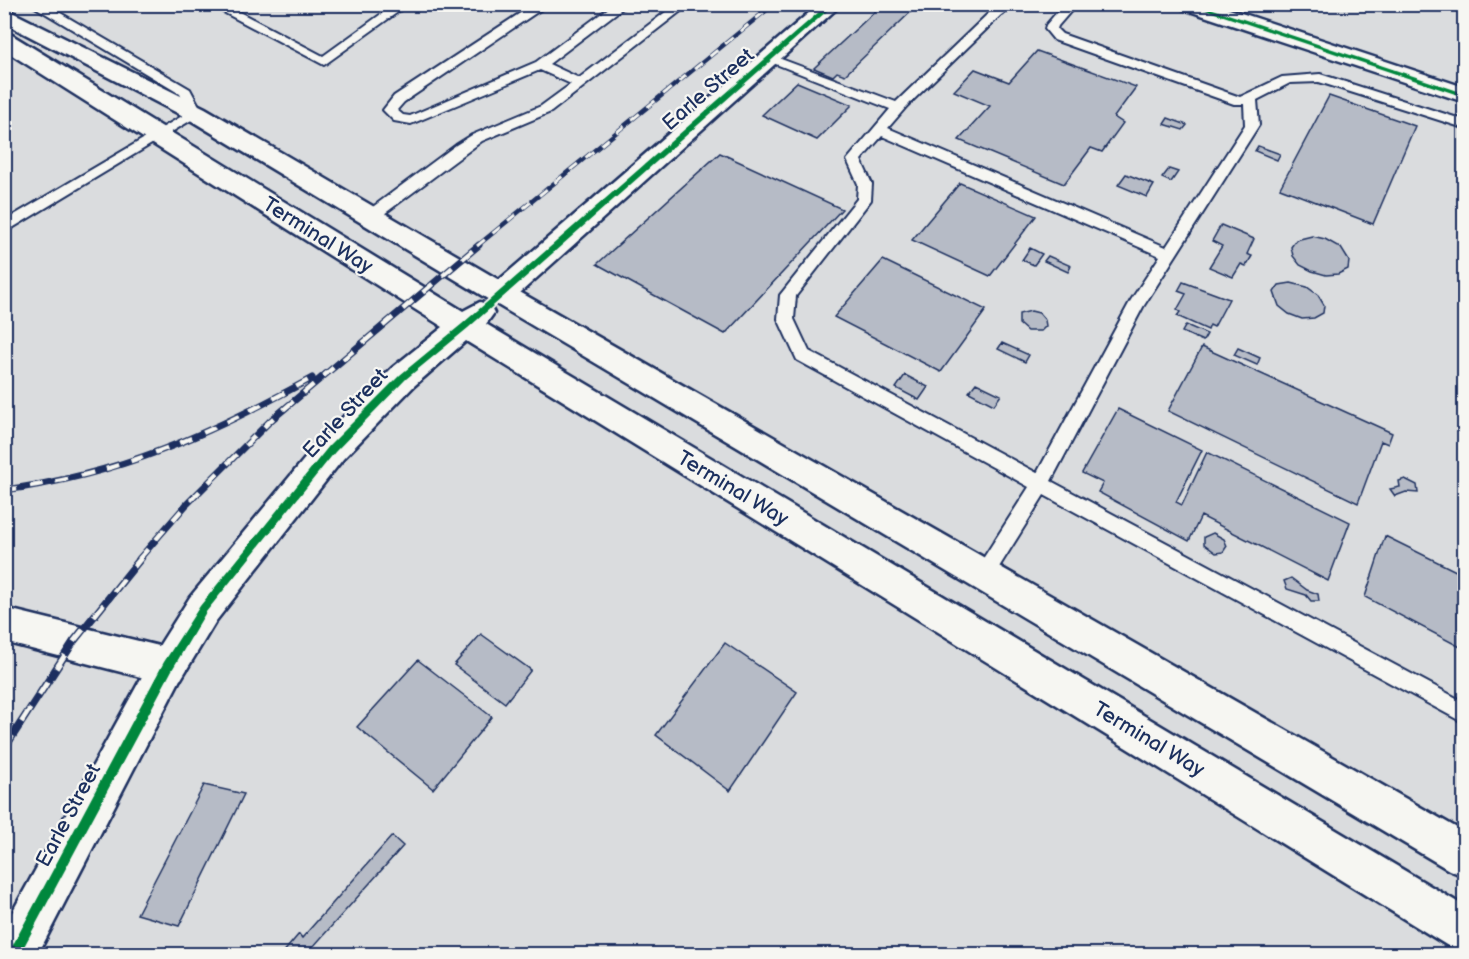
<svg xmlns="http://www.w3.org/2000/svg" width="1469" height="959" font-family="'Balsamiq Sans',sans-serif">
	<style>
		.built { fill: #dadcde }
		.building { fill: #b6bbc6; stroke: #1b2f5e; stroke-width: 1.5 }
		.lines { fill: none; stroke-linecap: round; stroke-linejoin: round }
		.lane-casing { stroke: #1b2f5e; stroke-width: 4 }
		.street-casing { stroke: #1b2f5e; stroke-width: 5 }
		.secondary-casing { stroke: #1b2f5e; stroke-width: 5 }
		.lane { fill: #f6f6f2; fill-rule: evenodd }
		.street { fill: #f6f6f2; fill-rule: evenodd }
		.secondary { fill: #f6f6f2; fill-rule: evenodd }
		.rail-far2-casing { stroke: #1b2f5e; stroke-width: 4.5 }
		.rail-far1-casing { stroke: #1b2f5e; stroke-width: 7 }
		.rail-casing { stroke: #1b2f5e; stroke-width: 8 }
		.rail-far2 { stroke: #f6f6f2; stroke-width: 3; stroke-dasharray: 10; stroke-linecap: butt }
		.rail-far1 { stroke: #f6f6f2; stroke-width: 4.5; stroke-dasharray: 13; stroke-linecap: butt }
		.rail { stroke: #f6f6f2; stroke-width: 5; stroke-dasharray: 16; stroke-linecap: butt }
		.cycleway-casing { stroke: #f6f6f2; stroke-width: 4 }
		.cycleway { fill: #00873e; fill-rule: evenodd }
		.labels { text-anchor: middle; stroke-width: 4.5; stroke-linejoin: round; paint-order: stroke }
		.street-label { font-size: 21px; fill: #1b2f5e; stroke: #f6f6f2 }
	</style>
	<rect width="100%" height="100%" fill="#e9eae9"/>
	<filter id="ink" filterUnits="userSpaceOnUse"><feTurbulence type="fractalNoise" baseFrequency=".0167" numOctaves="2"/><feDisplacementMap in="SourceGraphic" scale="12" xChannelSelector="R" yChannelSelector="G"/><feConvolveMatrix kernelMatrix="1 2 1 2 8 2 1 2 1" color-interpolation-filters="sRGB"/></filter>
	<g filter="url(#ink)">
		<path class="built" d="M5,5H1464V954H5Z"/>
		<path class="building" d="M883,4H919L845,75L837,72L833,76L814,68Z
			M1413,4H1464V6L1435,7Z
			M1037,51L1136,87L1114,117L1123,123L1102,152L1091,148L1064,184L959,140L990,106L954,91L975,69L1009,82Z
			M797,82L852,105L817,140L762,115Z
			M1329,96L1415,126L1373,224L1280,188Z
			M1168,118L1187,125L1183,130L1164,124Z
			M1258,146L1280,154L1277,160L1255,151Z
			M720,153L842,209L725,334L597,264Z
			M1169,169L1178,172L1171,182L1162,178Z
			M1126,174L1154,185L1147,197L1118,185Z
			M960,183L1036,216L990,276L912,240Z
			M1221,225L1254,239L1247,254L1252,256L1246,266L1241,264L1233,277L1209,267L1222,246L1212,241Z
			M1312,236L1325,239L1341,248L1349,261L1348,269L1338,274L1326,275L1312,271L1300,265L1293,256L1291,247L1296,240Z
			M1030,248L1042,254L1034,265L1022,260Z
			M1048,256L1071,266L1068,272L1044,261Z
			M883,260L986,310L941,372L834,317Z
			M1183,282L1229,299L1214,327L1210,325L1208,330L1177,316L1180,312L1177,310L1186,294L1178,291Z
			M1291,283L1307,287L1318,295L1324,305L1323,313L1314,318L1302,319L1289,314L1279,306L1274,292L1279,285Z
			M1031,311L1039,313L1045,320L1046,326L1041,331H1027L1019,324V314Z
			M1186,325L1207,334L1203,341L1182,332Z
			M1002,343L1029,355L1025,362L998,349Z
			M1202,347L1392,433L1388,444L1381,441L1358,503L1168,411Z
			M1238,348L1260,358L1257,365L1234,355Z
			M905,375L928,387L919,400L896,388Z
			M976,383L1001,395L994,405L969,392Z
			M1118,409L1202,450L1176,502L1182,505L1207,452L1350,522L1328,581L1201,516L1189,541L1098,492L1103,483L1082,473Z
			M1405,479L1417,485L1418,493L1406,492L1395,496L1390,489L1400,487L1399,481Z
			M1213,533L1224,539L1227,546L1223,552L1216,553L1204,544V537Z
			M1385,536L1464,575V649L1365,597Z
			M1291,578L1307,590L1318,594L1319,601H1311L1306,595L1287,589L1284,581Z
			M481,634L531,670L505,703L454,665Z
			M725,643L797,692L730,791L656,735Z
			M418,660L492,717L433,789L357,727Z
			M204,785L244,794L179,926L137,914Z
			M392,836L403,846L312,948L318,952L316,954H282L299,934L302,938Z"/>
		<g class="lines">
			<defs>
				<path id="lane" d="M30,4H45L190,89L203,113L4,233V221L189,112L180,94Z
					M208,4H224L323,56L395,4H409L324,65Z
					M534,4H549L404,102L397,110L403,115L410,116L536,62L614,4H628L549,64L579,78L676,4H690L551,112L482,141L376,220H366L364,216L366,212L456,145L472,135L541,106L571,84L540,70L411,124L394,121L383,110L394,96Z
					M1002,4H1017L1001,15L907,106L888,128L1166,247L1245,125L1244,104H1234L1054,40L1045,29L1046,25L1064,4H1077L1058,26L1057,29L1062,34L1240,97L1282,77L1320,74L1464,120V128L1319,82L1290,83L1257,100L1259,125L1143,307L1051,481L1464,702V723L1044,495L991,580L984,583L977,580L974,574L977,568L1029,487L797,360L778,319L780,295L857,199L858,184L847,160L890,109L763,59L765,56H773L896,102L993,9ZM882,136L1160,256L1131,300L1037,473L809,351L794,319L796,296L871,200L872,184L861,160Z"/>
				<path id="street" d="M819,4H842L511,301L501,305L491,301L487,294L491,287Z
					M1181,4H1214L1464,87V102L1183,9Z
					M168,648L181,653L187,666L38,954H4V927L155,653Z"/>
				<path id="secondary" d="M4,8L205,108L511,287L1464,832V876L1449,870L491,301L187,118L4,23Z
					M4,33L12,35L463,311L480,302L490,305L494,313L486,324L1464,906V952L1448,946L466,341L414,386L343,459L216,621L181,679L168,684L4,642V608L159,646L190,597L321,439L392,368L443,327L4,50Z"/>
			</defs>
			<use href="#lane" class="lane-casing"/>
			<use href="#street" class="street-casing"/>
			<use href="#secondary" class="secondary-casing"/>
			<use href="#lane" class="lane"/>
			<use href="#street" class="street"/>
			<use href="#secondary" class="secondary"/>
			<defs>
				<path id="rail-far2" d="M477,246L774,4"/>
				<path id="rail-far1" d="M4,490C120,475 210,434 312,378
					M139,559L186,505L270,421L479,245"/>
				<path id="rail" d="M4,749L74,641L141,558"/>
			</defs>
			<use href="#rail-far2" class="rail-far2-casing"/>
			<use href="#rail-far1" class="rail-far1-casing"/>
			<use href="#rail" class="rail-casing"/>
			<use href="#rail-far2" class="rail-far2"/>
			<use href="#rail-far1" class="rail-far1"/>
			<use href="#rail" class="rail"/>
			<defs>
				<path id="cycleway" d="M828,4H835L468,328L406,379L335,452L206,612L172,670L20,954H8L164,662L200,606L329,446L400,375L462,324Z
					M1188,4H1198L1464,93V97Z"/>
			</defs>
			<use href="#cycleway" class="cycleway-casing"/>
			<use href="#cycleway" class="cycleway"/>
		</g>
	</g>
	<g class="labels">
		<g class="street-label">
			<text transform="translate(708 89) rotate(-41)" y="7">Earle Street</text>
			<text transform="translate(318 235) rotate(32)" y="7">Terminal Way</text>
			<text transform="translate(345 413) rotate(-47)" y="7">Earle Street</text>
			<text transform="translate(733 488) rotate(31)" y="7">Terminal Way</text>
			<text transform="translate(1149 739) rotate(31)" y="7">Terminal Way</text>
			<text transform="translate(68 815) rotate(-62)" y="7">Earle Street</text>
		</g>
	</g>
	<rect width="1469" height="959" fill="none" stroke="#f6f6f2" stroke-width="24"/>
	<rect x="12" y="12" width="1445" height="935" fill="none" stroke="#1b2f5e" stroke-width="2" filter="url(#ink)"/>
</svg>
